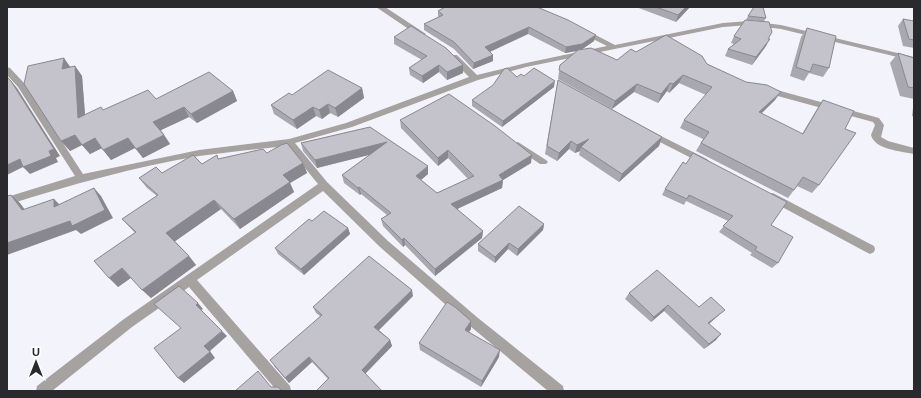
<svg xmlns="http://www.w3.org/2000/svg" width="921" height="398" font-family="Arial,sans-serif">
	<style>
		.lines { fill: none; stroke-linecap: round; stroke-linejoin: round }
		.minor { fill: #a5a29f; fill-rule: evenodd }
		.wall { fill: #a9a8af }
		.shaded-wall { fill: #89888f }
		.building { fill: #c4c3cc; stroke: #89888f }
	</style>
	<rect width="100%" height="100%" fill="#f3f3fc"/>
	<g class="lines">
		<path class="minor" d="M376,7H385L426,34L422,36H419Z
			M749,21L781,25L914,57V61L781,29L749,25L723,27L526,67L478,80L352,127L295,143L327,182L388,241L478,318L563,386L564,391H548L470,326L380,247L323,191L197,280L290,386L291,391H277L189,287L132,327L52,391H36L37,386L124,319L318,184L287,146C258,149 228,152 199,156C134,167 70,185 7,205V197L75,176L18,87L7,75V67L10,68L24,83L83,174L199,150L289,139L346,123L469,77L451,59L450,57L454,55H457L477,75L526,63L607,46L581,33L580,31L584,29L615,45L723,23Z
			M766,87L879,118L884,125L881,137L888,141L914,148V154C901,151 875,150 871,135L875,125L873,122L763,92L762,90L763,88Z
			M651,131L707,159L709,161L707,163H701L648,136L647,134Z
			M518,142L546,160L548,162L546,164H540L515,147L513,145L515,143Z
			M773,193L874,246L875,249L874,252L870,254L866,252L769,200L768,197L769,194Z"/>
	</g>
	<path class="wall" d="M445,7L594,41L581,50L617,60L636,52L707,64L775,100L761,114L802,134L817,109L823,100L845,129L819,185L812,193L797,186L788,198L696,151L703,139L680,128L684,120L706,95L679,83L669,93L667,91L658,103L634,92L612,109L558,79L560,65L578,51L565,53L528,34L490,52L493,55V61L473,69L454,49L424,30V24L438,17V11Z
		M636,7H690L676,22Z
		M748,16L766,18L764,21L768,39L766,46L752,65L725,56L728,49L734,44L731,43L734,36L760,21L746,20Z
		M903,19L914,21V48L903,46L898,26Z
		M807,28L829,68L823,77L809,73L804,81L790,76L801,37Z
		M394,37L463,73L447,80L439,72L423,83L410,75L409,68L422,60L394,44Z
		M898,53L914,58V117L912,116L914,99L900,96L890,63Z
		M75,66L82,76L85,115L156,99L233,91L237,101L197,123L189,117L161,130L170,144L143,158L135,148L111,160L102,148L90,154L82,145L70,151V67Z
		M517,77L554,87L502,127L472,106V100Z
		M558,80L662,137L659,146L619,182L579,155L580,151L575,153L569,149L557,161L545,154Z
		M362,88L364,98L338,117L330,113L322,119L316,116L297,129L274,114L271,105L292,95Z
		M400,120L531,163L503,180L502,188L456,209L483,231L482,238L435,276L405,245L403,247L383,226L381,219L387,215L361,194L360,195L344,183L342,175L371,154L317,168L303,151L301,143L370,127L428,174L421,180L437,193L468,179L448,158L438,166L401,128Z
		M267,153L303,163L307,173L290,183L294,192L240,229L221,209L175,241L189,256L196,265L151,298L131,278L118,287L135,233L122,219L157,196L147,188L139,178L202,164L219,159Z
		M683,162L771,225L778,263L772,268L750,255L752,253L719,232L728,221L686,201L684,205L662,195L665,189Z
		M312,221L348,228L350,234L304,275L278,254L275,248Z
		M544,224L543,230L517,256L508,249L495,263L478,251V244Z
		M629,293L699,307L719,315L709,324L716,340L704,349L664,311L651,322L625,299Z
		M413,296L379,330L390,340L392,346L365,374L328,379L312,362L289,383L274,366L320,316L316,313L313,307Z
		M471,321V329L469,332L499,357L481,387L420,350L419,343Z"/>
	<path class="shaded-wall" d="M686,7H690L676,22L678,15Z
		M529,27L528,34L485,54V47Z
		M596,35L594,41L581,50L565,53L566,47Z
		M770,39L766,46L752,65L756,57Z
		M493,55V61L473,69L474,63Z
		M64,58L71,68L62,69Z
		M439,65V72L423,83L422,76Z
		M463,65V73L447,80V72Z
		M75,66L82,76L86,127L78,118Z
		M683,75L679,83L669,93L673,84Z
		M11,81L17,88L60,156L56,158L58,162L30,174L23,167L7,175V165L20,159Z
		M555,81L554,87L502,127L503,121Z
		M670,83L667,91L658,103L661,94Z
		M637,84L634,92L612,109L615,101Z
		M362,88L364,98L338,117L335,108Z
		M233,91L237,101L197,123L191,114Z
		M781,92L775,100L753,121L759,112Z
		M328,104L330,113L322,119L319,110Z
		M184,107L189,117L159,131L153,122Z
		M313,107L316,116L297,129L293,120Z
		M75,135L95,138L102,148L90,154L82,145L70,151L61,141Z
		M164,135L170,144L143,158L136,149Z
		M662,137L659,146L619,182L622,174Z
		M128,138L135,148L111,160L103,150Z
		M589,139L581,147L580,151L575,153L577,145Z
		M571,141L569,149L557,161L559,153Z
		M387,142L389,150L317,168L315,160Z
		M448,150V158L438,166V158Z
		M532,155L531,163L503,180L502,188L451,212V204Z
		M303,163L307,173L290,183L294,192L240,229L234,219L283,175Z
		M428,166V174L416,184V176Z
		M359,187L361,194L360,195L358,188Z
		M94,188L101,196L113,218L81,234L76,230L7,255V243Z
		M11,195L20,203L31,218L22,210Z
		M54,199L62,207H54Z
		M214,200L221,209L174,242L166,233Z
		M544,224L543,230L517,256L518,249Z
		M348,228L350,234L304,275L301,269Z
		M483,231L482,238L435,276V269Z
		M404,238L405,245L403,247L402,240Z
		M509,243L508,249L495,263V257Z
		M189,256L196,265L151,298L142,290Z
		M122,268L132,277L118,287L109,278Z
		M412,290L413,296L376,333L374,327Z
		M198,303L203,309L201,310L196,305Z
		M668,305L664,311L651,322L654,317Z
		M725,310L719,315L704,328L708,323Z
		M471,321V329L465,338V330Z
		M222,331L227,336L210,351L215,358L184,383L178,378L204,346Z
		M721,334L716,340L704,349L709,344Z
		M390,340L392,346L364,375L362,370Z
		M500,350L499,357L481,387L482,381Z
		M309,357L312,362L289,383L285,378Z"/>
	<path class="building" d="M445,7H537L568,20L596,35L582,44L566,47L529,27L485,47L493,55L474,63L454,42L424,24L443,15L438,11Z
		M656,7H686L678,15Z
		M754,7H763L766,18L748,16Z
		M903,19L914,21V40L909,39Z
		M745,20L769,22L772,32L768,39H770L756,57L728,49L741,39L734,36Z
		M411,26L446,48L463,65L447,72L439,65L422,76L409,68L427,56L394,37Z
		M807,28L836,36L829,68L813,64L810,72L796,67Z
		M666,35L702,56L707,64L746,82L767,85L781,92L759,112L803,134L823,100L854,111L845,129L856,133L819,185L803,177L794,190L701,143L709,132L684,120L712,87L683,75L673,84L670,83L661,94L637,84L615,101L559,70L560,65L578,50L591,48L617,60L631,49L636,52Z
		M898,53L914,58V88L908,87Z
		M64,58L62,69L75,66L78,118L101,107L103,110L148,90L156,99L209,72L233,91L191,114L184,107L153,122L164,135L136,149L128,138L103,150L95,138L82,145L75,135L61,141L24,84L28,66Z
		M507,68L517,77L521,74L524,76L534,68L555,81L503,121L472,100L493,85L504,69Z
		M328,70L362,88L335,108L328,104L319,110L313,107L293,120L271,105L289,93L292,95Z
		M7,77L11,81L54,149L49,151L51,156L23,167L20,159L7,165Z
		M558,80L662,137L622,174L581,147L589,139L577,145L571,141L559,153L547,146Z
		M449,94L495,126L532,155L499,175L503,180L451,204L483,231L435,269L404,238L402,240L381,219L391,213L359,187L358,188L342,175L387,142L315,160L301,143L370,127L428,166L416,176L437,193L474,176L448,150L438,158L400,120Z
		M287,143L303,163L283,175L290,182L234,219L214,200L166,233L189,256L142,290L122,268L109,278L94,261L136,232L122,219L158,195L139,178L156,167L162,173L193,155L202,164L217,155L218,159L263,149L267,153L281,145Z
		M693,153L787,202L771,225L793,237L778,263L755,250L757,247L723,226L733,216L689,195L687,199L665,189L683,162L686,164Z
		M94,188L105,210L72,226L70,221L7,243V196L11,195L22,210L54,199V207Z
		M519,206L544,224L518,249L509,243L495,257L478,244Z
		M324,211L348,228L301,269L275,248L309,219L312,221Z
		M369,256L412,290L374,327L390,340L362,370L382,391H316L329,378L309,357L285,378L270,360L322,315L313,307Z
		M657,270L699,307L711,297L725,310L708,323L721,334L709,344L668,305L654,317L629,293Z
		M179,286L198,303L196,305L222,331L204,346L210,352L178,378L154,348L181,328L154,304Z
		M447,302L455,307L471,321L465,330L500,350L482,381L419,343Z
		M258,371L271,387H278L282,391H235Z"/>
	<rect width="921" height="398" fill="none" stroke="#2a2a2e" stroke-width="16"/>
	<g transform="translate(36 362)" stroke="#ffffff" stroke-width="3" paint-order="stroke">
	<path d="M0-3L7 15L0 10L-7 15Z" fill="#2a2a2e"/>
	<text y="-6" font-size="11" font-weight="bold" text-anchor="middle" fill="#2a2a2e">U</text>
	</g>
</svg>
